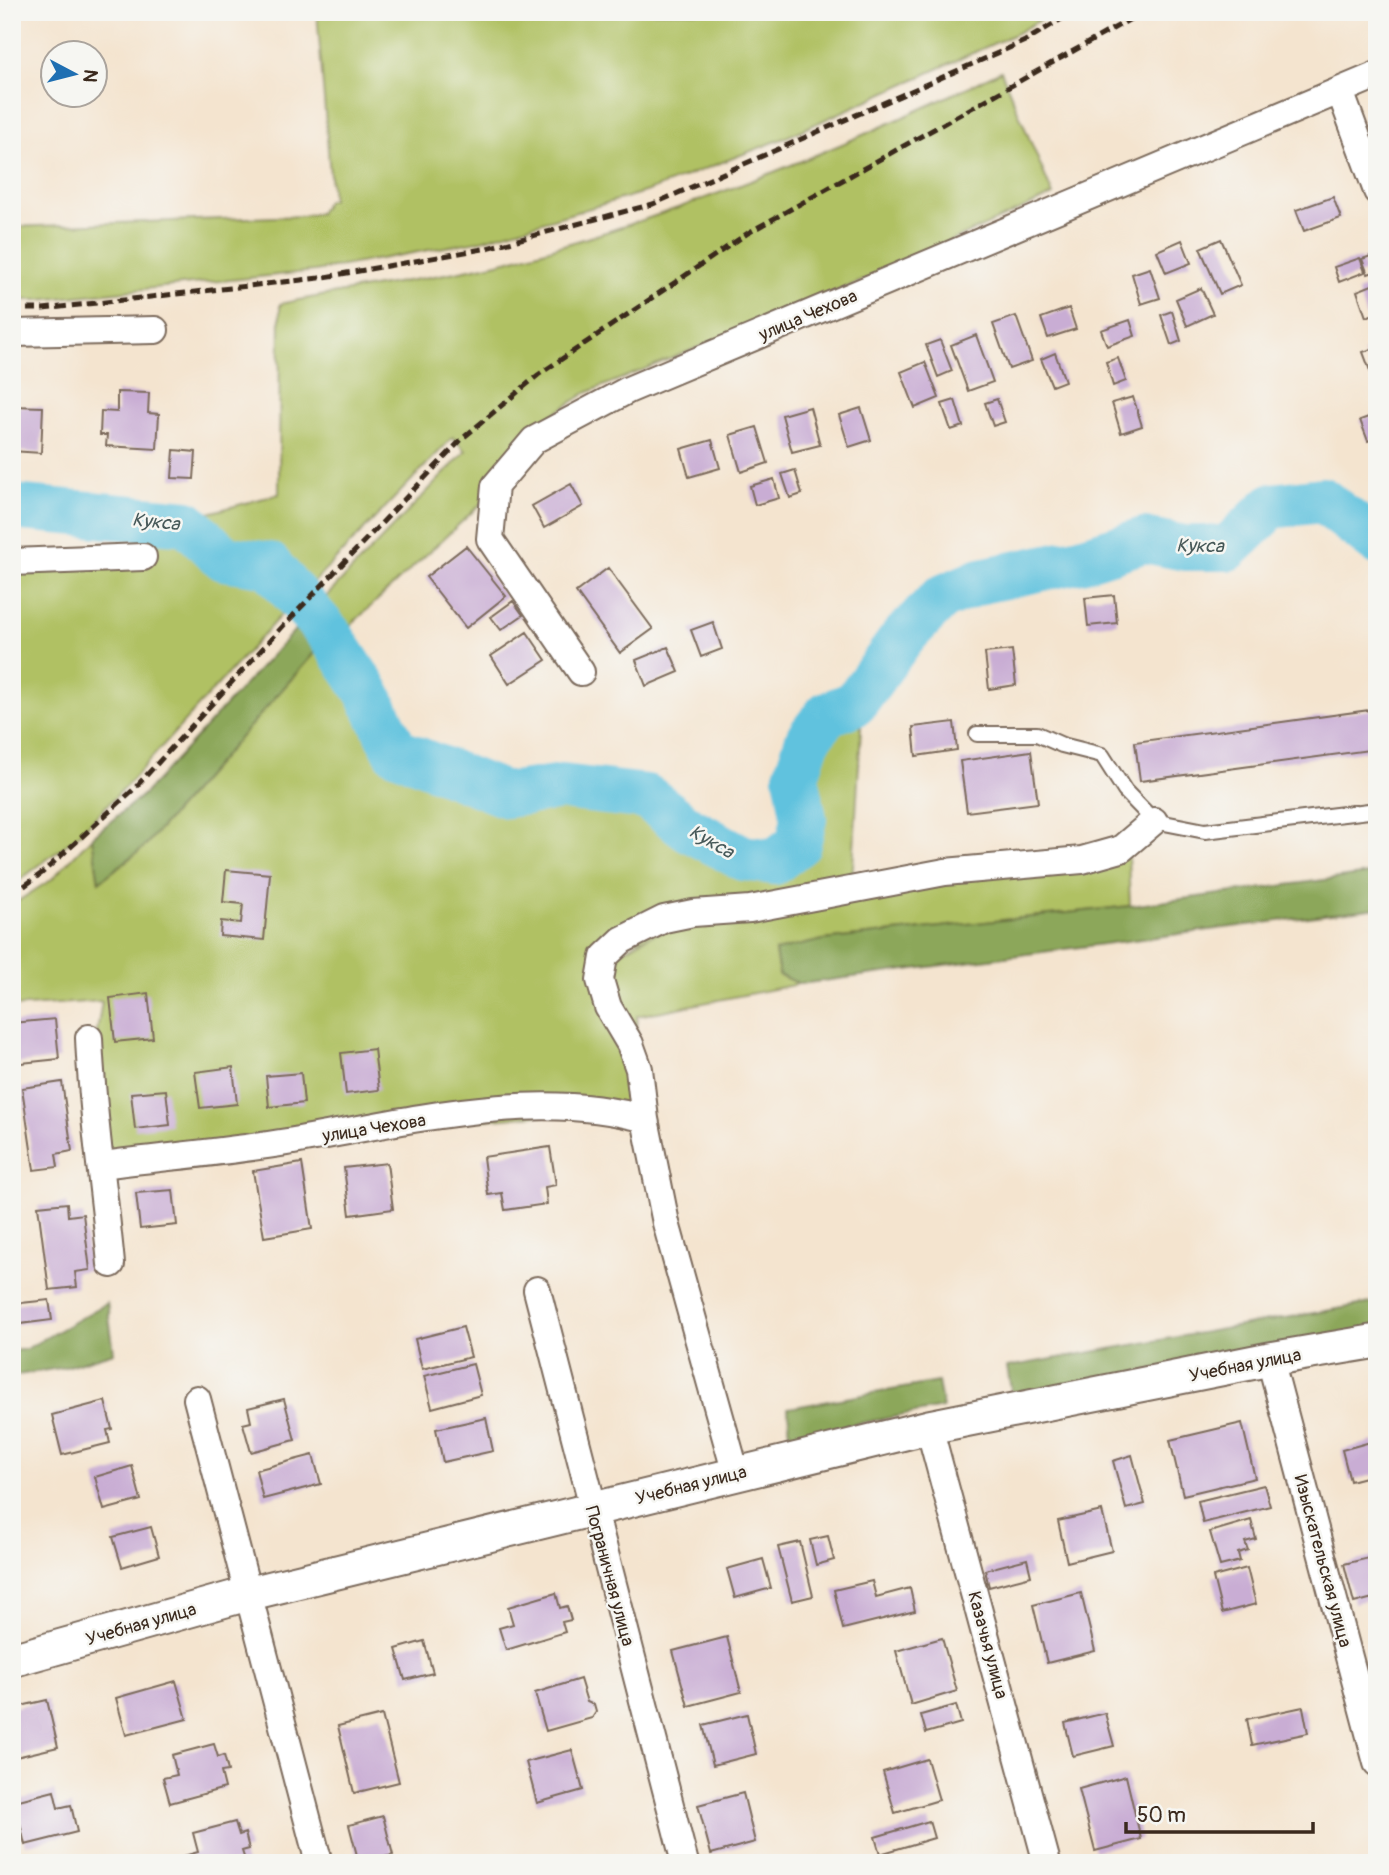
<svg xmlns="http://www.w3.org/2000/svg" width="1389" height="1875" font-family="Pangolin,sans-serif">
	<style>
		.green { fill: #b0c164; stroke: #767641; stroke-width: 2 }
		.forest { fill: #8ca75a; stroke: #64683c; stroke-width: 2 }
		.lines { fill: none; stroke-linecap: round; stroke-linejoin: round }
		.river { stroke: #60c2de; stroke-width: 46 }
		.building { fill: #c9add4 }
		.service-casing { stroke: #7c6b5c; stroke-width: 18 }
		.minor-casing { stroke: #7c6b5c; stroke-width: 30 }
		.tertiary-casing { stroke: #7c6b5c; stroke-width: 37 }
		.service { stroke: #fff; stroke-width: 14 }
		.minor { stroke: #fff; stroke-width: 26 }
		.tertiary { stroke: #fff; stroke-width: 33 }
		.rail { stroke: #3b2a1e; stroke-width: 5; stroke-dasharray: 10 5; stroke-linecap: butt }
		.labels { text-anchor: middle; stroke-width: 5; stroke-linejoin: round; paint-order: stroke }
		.street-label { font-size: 18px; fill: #3b2a1e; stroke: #f6f6f2 }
		.water-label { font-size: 19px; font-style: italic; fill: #465858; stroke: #f6f6f2 }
	</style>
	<rect width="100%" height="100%" fill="#f6f6f2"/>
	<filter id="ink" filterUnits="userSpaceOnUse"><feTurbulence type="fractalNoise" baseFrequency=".0143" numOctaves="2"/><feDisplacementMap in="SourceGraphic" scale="14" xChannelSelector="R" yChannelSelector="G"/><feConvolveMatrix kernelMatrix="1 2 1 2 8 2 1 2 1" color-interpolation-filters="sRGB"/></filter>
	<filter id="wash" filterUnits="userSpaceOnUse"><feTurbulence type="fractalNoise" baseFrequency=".00686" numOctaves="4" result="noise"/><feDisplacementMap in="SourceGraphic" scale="28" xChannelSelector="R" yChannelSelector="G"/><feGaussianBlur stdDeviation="1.57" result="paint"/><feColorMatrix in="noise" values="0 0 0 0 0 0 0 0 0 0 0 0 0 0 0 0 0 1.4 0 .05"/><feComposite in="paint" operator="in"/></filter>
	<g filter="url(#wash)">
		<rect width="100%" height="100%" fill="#f4e4cf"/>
		<path class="green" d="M317,12H1053L1017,33L782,139L648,191L478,241L315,271L40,300H12V227L303,216L319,213L328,200H332Z
			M1001,71L1053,195L869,278L586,393L529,430L484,501L342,633L319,604L466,451L453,437L309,587C278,554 272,547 225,549L194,517L279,494L280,304C356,288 435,279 510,260C679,215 844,148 1001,71Z
			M151,536L189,541L212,564L263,574L290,605L128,784L75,838L12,886V569L145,566Z
			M322,644L387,757L505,803L541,801L564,795L644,808L690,840L741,864L775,869L805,849L812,816L805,778L815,741L833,723L862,712L852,883L752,902L595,954L624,1049L635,1106L109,1154L95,1044L102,1001L12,1007V905L52,879L92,837L99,882L143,848Z
			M1128,853L1130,906L823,940L775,952L779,975L799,984L637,1016V1035C618,1012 607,988 613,957L667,926Z"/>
		<path class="forest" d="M305,619L322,644L143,848L99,882L92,837L145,793Z
			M1377,873V908L800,984L779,975L775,951L823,940L1130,906Z
			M1377,1302V1328L1012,1395L1007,1367Z
			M107,1303L114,1352L65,1367L12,1376V1351L26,1349Z
			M938,1382L943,1408L790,1436L788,1408Z"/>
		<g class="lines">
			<path class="river" d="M12,507L187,523L224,558L269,565L330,635L368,693L396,751L507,795L562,787L647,797L689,829L743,858L774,862L798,844L804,819L796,776L808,739L827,714L854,704L902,638L941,598L981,581L1081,560L1144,540L1185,548H1228L1272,506L1322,500L1377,542"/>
		</g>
		<g id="blocks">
			<path class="building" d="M1333,197L1341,218L1304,231L1296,210Z
				M1221,239L1241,285L1220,294L1200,248Z
				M1182,240L1191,263L1166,273L1157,251Z
				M1377,254V271L1368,274L1362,259Z
				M1360,258L1365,272L1339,282L1334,267Z
				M1150,268L1160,298L1141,304L1132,274Z
				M1377,283V313L1366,317L1357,291Z
				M1201,288L1213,314L1187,326L1176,299Z
				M1069,308L1076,329L1048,338L1041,318Z
				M1172,311L1181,341L1171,345L1161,315Z
				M1016,316L1032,361L1009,369L993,324Z
				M1130,320L1135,336L1107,346L1101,330Z
				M976,335L993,382L968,391L951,345Z
				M940,340L952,371L938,377L926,345Z
				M1377,347V374L1372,376L1363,352Z
				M1055,353L1065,381L1052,386L1041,359Z
				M1118,358L1126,381L1113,386L1106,362Z
				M925,362L939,398L915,408L901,372Z
				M117,392L149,393L148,413L159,414L157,449L106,446L107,435H100L101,411L117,412Z
				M1133,397L1142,426L1121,433L1112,403Z
				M997,399L1005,422L993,426L985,403Z
				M955,400L963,426L951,430L942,404Z
				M12,406L43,407L41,453L12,451Z
				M810,407L820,445L792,452L782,415Z
				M861,408L871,440L849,447L839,415Z
				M1377,414V438L1368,441L1360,420Z
				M757,427L768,463L741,472L730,435Z
				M712,440L720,468L689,477L681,449Z
				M174,450L196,452L194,479L172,478Z
				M795,470L802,494L790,498L782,474Z
				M774,479L779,498L755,505L750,486Z
				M571,484L583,506L544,528L532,506Z
				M466,546L506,596L466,628L426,577Z
				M608,568L653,629L620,653L576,592Z
				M1114,595L1117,623L1088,626L1085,598Z
				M513,601L523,615L501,630L491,617Z
				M713,622L722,649L701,657L691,630Z
				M527,632L546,660L509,684L491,656Z
				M668,647L679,672L646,686L636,660Z
				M1012,650L1016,685L989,689L985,653Z
				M1377,709V749L1140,781L1135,742Z
				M954,722L957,750L916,756L913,727Z
				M1031,751L1038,803L967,812L960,761Z
				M226,870L270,874L264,940L220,936L221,921L241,923L243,904L223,902Z
				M148,993L153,1038L115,1042L110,998Z
				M55,1019L59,1059L12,1064V1023Z
				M374,1049L379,1090L346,1094L341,1053Z
				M233,1067L237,1104L200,1108L195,1072Z
				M301,1073L304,1103L269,1107L266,1076Z
				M62,1082L72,1151L56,1154L58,1167L34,1170L22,1088Z
				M166,1090L170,1125L135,1129L131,1093Z
				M550,1147L556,1185L545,1187L547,1204L505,1210L502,1193L488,1195L483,1157Z
				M302,1163L312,1229L264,1237L253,1171Z
				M387,1163L393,1209L350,1215L344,1168Z
				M12,1171L19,1210L12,1211Z
				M173,1190L177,1225L140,1229L136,1193Z
				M67,1203L68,1216L83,1214L90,1270L75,1272L77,1287L49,1290L38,1206Z
				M49,1300L52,1320L12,1325V1304Z
				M463,1327L471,1357L422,1369L415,1339Z
				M473,1364L481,1395L432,1408L424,1376Z
				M284,1399L295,1440L251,1452L243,1424L251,1422L248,1408Z
				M105,1401L112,1429L107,1430L110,1443L62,1455L52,1415Z
				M486,1418L493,1451L443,1462L436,1429Z
				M1242,1423L1255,1478L1183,1495L1170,1440Z
				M1374,1441L1377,1474L1350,1481L1342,1450Z
				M313,1455L321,1484L263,1499L256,1470Z
				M1132,1455L1145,1504L1126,1509L1113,1461Z
				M132,1466L141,1500L104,1510L95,1477Z
				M1264,1485L1270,1506L1203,1523L1198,1501Z
				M1102,1511L1112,1551L1067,1562L1058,1521Z
				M1251,1520L1256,1539L1245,1542L1248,1550L1238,1553L1240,1561L1220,1566L1210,1532Z
				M151,1527L159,1556L122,1567L113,1537Z
				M828,1536L834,1560L816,1565L810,1540Z
				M800,1542L813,1596L792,1601L778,1547Z
				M1377,1556V1597L1354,1603L1344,1564Z
				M763,1559L771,1588L735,1598L727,1569Z
				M1027,1559L1031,1576L989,1587L985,1570Z
				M1247,1568L1256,1604L1222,1613L1213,1577Z
				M872,1581L876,1597L910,1588L915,1611L843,1629L834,1590Z
				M556,1593L560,1608L567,1606L571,1620L562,1622L565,1632L506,1650L499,1628L513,1624L508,1607Z
				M1081,1593L1095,1651L1047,1663L1033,1605Z
				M727,1637L741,1692L688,1706L673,1651Z
				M942,1638L957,1691L911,1705L896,1651Z
				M424,1641L433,1673L405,1680L396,1649Z
				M580,1679L587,1702L594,1705L596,1712L592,1718L546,1731L535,1693Z
				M176,1681L187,1719L126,1735L116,1698Z
				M47,1700L58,1747L12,1758V1708Z
				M956,1705L961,1723L926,1733L921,1715Z
				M1303,1707L1308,1733L1252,1745L1247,1719Z
				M1105,1713L1114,1746L1073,1756L1065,1723Z
				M747,1714L756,1754L713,1765L703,1725Z
				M382,1715L399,1782L354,1793L338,1726Z
				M214,1744L218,1757L224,1755L228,1771L221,1772L225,1788L170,1803L163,1778L177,1775L172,1755Z
				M572,1750L583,1790L537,1803L526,1762Z
				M927,1759L939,1800L895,1813L883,1772Z
				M1126,1776L1141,1839L1095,1851L1079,1789Z
				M54,1791L58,1808L71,1805L77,1832L25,1845L15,1801Z
				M743,1793L755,1842L711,1854L698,1805Z
				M383,1816L393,1855L359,1863L349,1825Z
				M929,1821L934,1838L880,1854L875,1837Z
				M235,1822L239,1835L245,1833L249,1849L242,1851L246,1863H186L184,1856L198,1852L193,1833Z"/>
		</g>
	</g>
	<g filter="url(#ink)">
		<use href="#blocks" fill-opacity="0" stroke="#7c6b5c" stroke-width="2"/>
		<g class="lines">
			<defs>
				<path id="service" d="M977,734H1037L1062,745L1102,755L1125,791L1154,821L1205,831L1377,810"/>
				<path id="minor" d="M1340,91L1377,191
					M12,333L155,330
					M12,562L143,557
					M581,672L490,539L495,486L534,440L628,390L1377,75
					M89,1038C92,1114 104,1188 111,1264
					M102,1165C164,1157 226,1152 287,1142C400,1123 533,1087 645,1119
					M537,1290L685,1863
					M1270,1359L1377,1763
					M197,1399L319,1863
					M929,1427L1047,1863
					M736,1474L666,1223L645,1119L639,1069L630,1044L608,1007L600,980L604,957L622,940L664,919L693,913L750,909L945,872L1082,860L1121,849L1154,821"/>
				<path id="tertiary" d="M12,1660L247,1594L929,1427L1270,1359L1377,1341"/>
			</defs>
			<use href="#service" class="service-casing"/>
			<use href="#minor" class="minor-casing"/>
			<use href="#tertiary" class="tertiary-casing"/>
			<use href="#service" class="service"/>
			<use href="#minor" class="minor"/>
			<use href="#tertiary" class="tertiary"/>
			<path class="rail" d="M12,309H43L319,278L483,249L653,204L1025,41L1073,12
				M12,895L42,873L133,790L285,624L463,438L538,375L748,233L1143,12"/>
		</g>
	</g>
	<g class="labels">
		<g class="street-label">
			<text transform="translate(808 315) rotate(-23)" y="6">улица Чехова</text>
			<text transform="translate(374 1128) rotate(-9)" y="6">улица Чехова</text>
			<text transform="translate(1245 1365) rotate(-11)" y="6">Учебная улица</text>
			<text transform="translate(691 1485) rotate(-14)" y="6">Учебная улица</text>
			<text transform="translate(1323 1561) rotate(75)" y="6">Изыскательская улица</text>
			<text transform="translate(610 1576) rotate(75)" y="6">Пограничная улица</text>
			<text transform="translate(141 1624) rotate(-16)" y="6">Учебная улица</text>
			<text transform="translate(988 1645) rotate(75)" y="6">Казачья улица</text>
		</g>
		<g class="water-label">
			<text transform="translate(156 521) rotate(6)" y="7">Кукса</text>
			<text transform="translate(1200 545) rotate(1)" y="7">Кукса</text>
			<text transform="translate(712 841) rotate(30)" y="7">Кукса</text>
		</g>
	</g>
	<rect width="1389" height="1875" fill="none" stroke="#f6f6f2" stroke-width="42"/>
	<g transform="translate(74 74) rotate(97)"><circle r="33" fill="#f6f6f2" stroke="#aba49d" stroke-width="2"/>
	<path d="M0-5L12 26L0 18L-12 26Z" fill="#1f6fb2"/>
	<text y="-10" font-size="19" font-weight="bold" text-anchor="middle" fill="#3b2a1e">N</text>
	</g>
	<path d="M1126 1822v10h187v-10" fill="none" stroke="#3b2a1e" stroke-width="3.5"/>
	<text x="1137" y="1822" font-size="21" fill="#3b2a1e" stroke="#f6f6f2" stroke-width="5" paint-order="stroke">50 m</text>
</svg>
